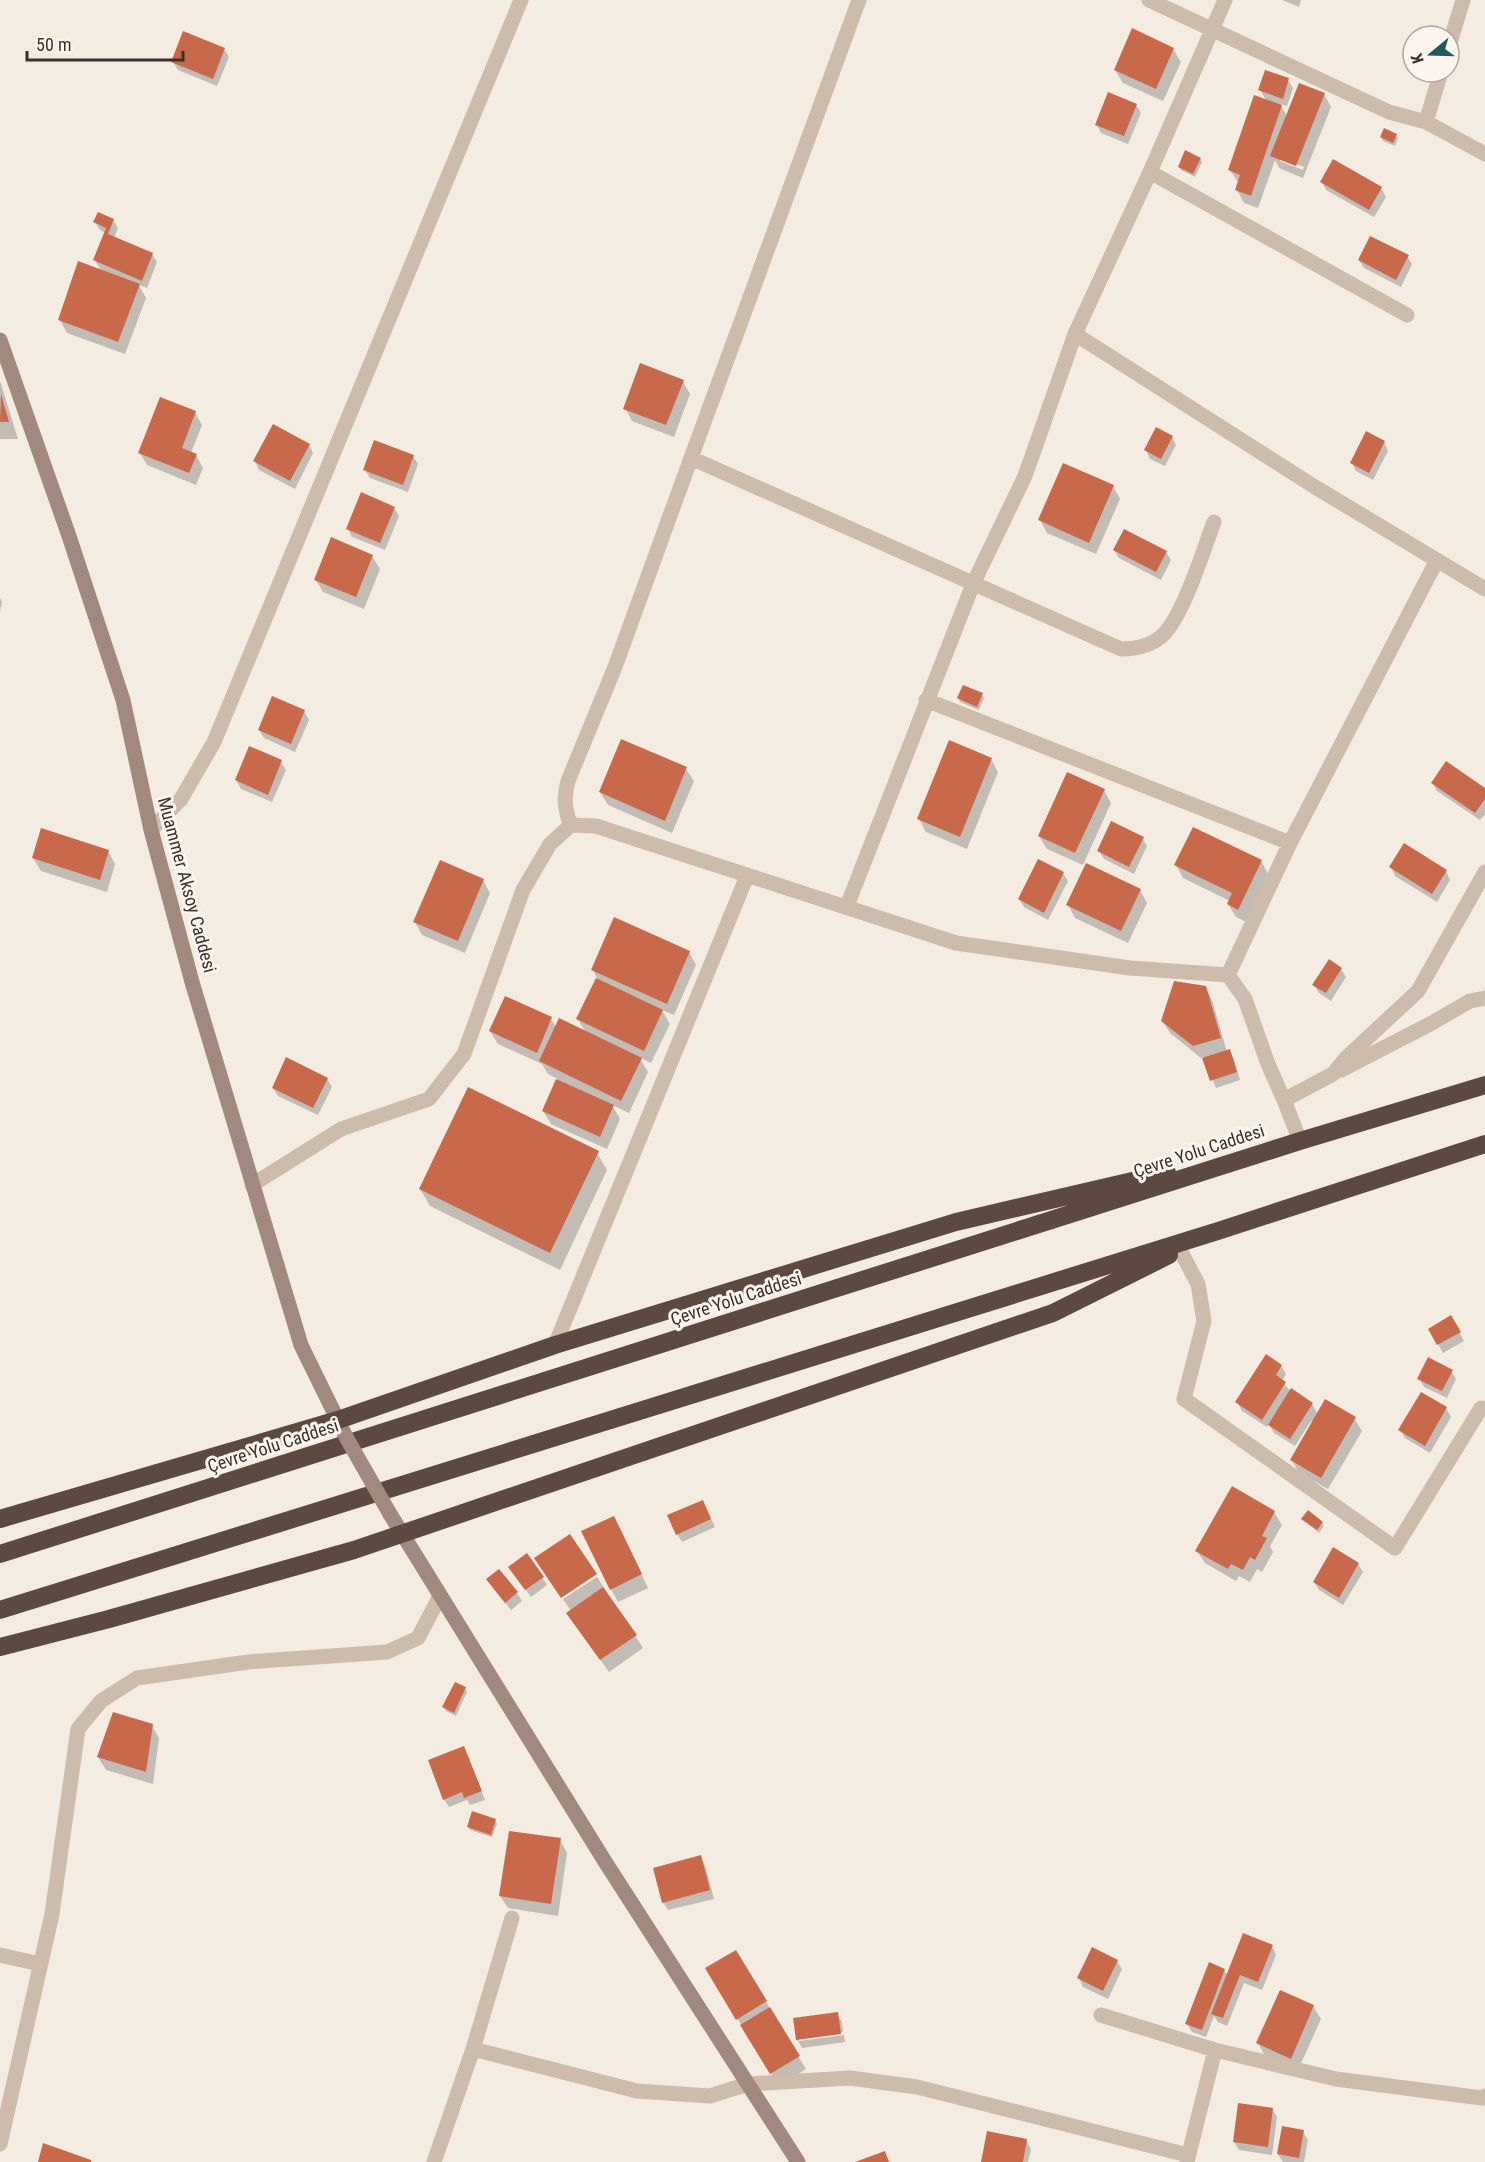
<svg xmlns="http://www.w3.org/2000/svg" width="1485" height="2162" font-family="'Roboto Condensed',sans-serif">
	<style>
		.shadow { fill: #0003; fill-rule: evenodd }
		.building { fill: #c8694b }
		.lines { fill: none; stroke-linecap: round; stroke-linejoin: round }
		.street { stroke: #cdbbac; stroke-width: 15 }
		.secondary { stroke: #a18a7d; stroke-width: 15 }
		.highway { stroke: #5c4a42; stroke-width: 18 }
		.secondary-bridge { stroke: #a18a7d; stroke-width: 15 }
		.labels { text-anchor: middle; stroke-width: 6; stroke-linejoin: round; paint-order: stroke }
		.street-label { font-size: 18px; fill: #3b302b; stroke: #fbf5ee }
	</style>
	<rect width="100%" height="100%" fill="#f4ebe1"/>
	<path class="shadow" d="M1282,0H1301L1299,7Z
		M224,49L229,57L217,86L178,70L173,62Z
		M1173,49L1181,62L1163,101L1123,83L1115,70Z
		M1288,80L1293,88L1287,106L1280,104L1287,116L1324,94L1331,107L1303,178L1279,168L1275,160L1258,208L1244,203L1237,190L1239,184L1230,170L1266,100L1260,90ZM1280,158L1304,167L1303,170L1280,161Z
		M1136,105L1141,113L1128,144L1101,133L1097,125Z
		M1396,135L1398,138L1395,146L1383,141L1381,137Z
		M1200,159L1202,162L1195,177L1181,170L1179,167Z
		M1334,161L1381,188L1386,197L1374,217L1326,190L1322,182Z
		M113,220L118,228L114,238L152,254L157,262L147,288L138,284L146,298L125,354L67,333L60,320L101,271L95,260L106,233L100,230L95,222Z
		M1407,256L1412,264L1401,287L1364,268L1359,260Z
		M0,381L18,439H0Z
		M683,382L690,394L674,437L632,421L625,408Z
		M195,412L202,425L191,453L196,455L203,468L196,485L147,465L140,453Z
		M1172,437L1176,445L1165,466L1150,459L1146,450Z
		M1384,442L1388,451L1373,480L1356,471L1352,463Z
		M309,445L313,453L295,489L259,470L255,461Z
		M413,456L418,464L408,492L370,478L365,470Z
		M1113,486L1120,499L1096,554L1047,533L1040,520Z
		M394,508L399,516L385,550L352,537L348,529Z
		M1114,550L1166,552L1171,560L1161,580L1119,558Z
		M372,556L380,569L364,609L323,592L316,580Z
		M0,598L2,602L0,612Z
		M982,695L984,698L979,710L960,702L958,698Z
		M273,698L304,711L309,720L295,752L264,738L259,730Z
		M622,741L686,769L694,781L672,833L608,805L600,792Z
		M991,759L998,772L967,849L926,832L919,819Z
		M281,762L286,770L272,802L241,789L236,780Z
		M1433,783L1485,790V814L1480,820L1437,791Z
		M1104,790L1111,803L1083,865L1047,849L1039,836Z
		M1142,838L1147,846L1134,874L1104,859L1099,851Z
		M108,851L115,864L107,892L41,871L33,858Z
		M1261,861L1268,874L1246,922L1236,917L1228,904L1230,901L1183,878L1176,865Z
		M1391,867L1446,871L1450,880L1437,902L1395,876Z
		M1063,873L1068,881L1048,920L1024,907L1019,899Z
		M483,880L490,893L465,953L422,935L415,922Z
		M1140,890L1147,903L1128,943L1075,918L1068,905Z
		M689,952L696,965L674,1015L662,1010L670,1024L651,1063L639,1057L648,1072L629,1113L612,1105L620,1119L607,1149L551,1124L543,1111L558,1079L548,1074L542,1064L498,1044L490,1031L505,998L551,1019L556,1027L586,1033L578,1019L597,978L593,970Z
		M1341,969L1346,977L1331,1001L1319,993L1314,985Z
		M1205,987L1212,1000L1227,1052L1229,1051L1234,1059L1240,1080L1216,1088L1204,1057L1201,1058L1170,1033L1162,1020Z
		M327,1079L332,1087L318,1115L278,1096L273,1088Z
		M597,1153L607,1170L560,1270L430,1206L420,1189Z
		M1451,1317L1464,1341L1443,1353L1430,1329Z
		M1281,1366L1286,1374L1282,1381L1291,1392L1312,1404L1318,1414L1354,1418L1362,1431L1328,1489L1299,1473L1292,1460L1313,1422L1311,1421L1295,1446L1274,1433L1269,1424L1267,1427L1242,1411L1237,1402Z
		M1451,1371L1456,1379L1447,1398L1424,1387L1419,1378Z
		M1446,1408L1451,1417L1430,1453L1405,1438L1400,1430Z
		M1232,1488L1274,1512L1282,1525L1270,1546L1273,1552L1262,1572L1257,1569L1250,1582L1239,1576L1236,1581L1205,1563L1197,1551Z
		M707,1510L715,1527L682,1542L677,1534Z
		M1303,1519L1322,1523L1324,1526L1319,1533Z
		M621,1530L648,1588L618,1602L611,1589Z
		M1358,1564L1363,1572L1343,1605L1319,1590L1314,1582Z
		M515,1575L542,1577L547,1585L531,1597Z
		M597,1577L643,1648L609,1672L576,1626L571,1611L563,1599Z
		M493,1588L517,1593L522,1601L511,1610Z
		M465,1688L467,1692L456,1716L446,1711L444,1707Z
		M152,1726L159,1738L153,1784L106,1770L98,1757Z
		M464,1748L485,1800L470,1805L467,1800L449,1807L444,1799Z
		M495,1820L497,1824L492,1837L470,1830L468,1826Z
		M560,1840L567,1853L558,1916L508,1908L500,1896Z
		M701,1857L705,1865L714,1899L668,1910L663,1902Z
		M1272,1946L1276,1955L1262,1990L1244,1983L1227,2026L1218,2022L1214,2016L1206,2037L1192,2032L1187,2024L1224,1970L1228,1976Z
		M1117,1961L1122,1969L1108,1999L1083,1987L1079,1978Z
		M707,1969L766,2002L806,2069L779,2086Z
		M1313,2006L1321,2019L1298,2070L1265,2056L1258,2043Z
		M837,2014L842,2022L843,2032L799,2038V2041L844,2035L845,2042L802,2048L797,2039L795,2019Z
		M1272,2109L1277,2117L1272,2155L1239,2150L1234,2142Z
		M1303,2132L1308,2140L1304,2162H1283L1278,2154Z
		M1026,2140L1031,2149L1028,2162H983Z"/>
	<path class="building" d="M1132,28L1174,48L1156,89L1114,70Z
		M183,31L225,48L213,79L171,62Z
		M1265,70L1289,78L1283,99L1258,90Z
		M1299,83L1325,93L1296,166L1270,156Z
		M1108,92L1137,104L1124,136L1095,125Z
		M1254,95L1282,105L1251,196L1235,190L1240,175L1228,170Z
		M1384,128L1397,134L1393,143L1380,137Z
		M1185,150L1201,158L1193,174L1178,167Z
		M1333,159L1382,187L1369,210L1320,182Z
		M98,212L114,219L108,234L153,253L142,281L93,260L106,228L93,222Z
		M1370,236L1409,255L1396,280L1358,260Z
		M78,261L140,284L118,342L58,320Z
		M640,363L684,380L666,425L623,409Z
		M1,394L9,422H0Z
		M160,397L196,411L182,448L197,454L189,473L138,453Z
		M273,424L310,444L290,481L253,461Z
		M1156,427L1173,436L1161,459L1144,450Z
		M1366,431L1385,441L1369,473L1350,463Z
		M374,440L414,455L403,485L363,470Z
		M1063,463L1114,485L1089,543L1038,520Z
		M361,492L395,507L380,543L346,529Z
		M1124,529L1167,551L1156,572L1113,550Z
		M331,537L373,555L356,597L314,580Z
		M963,685L983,693L977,707L957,698Z
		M272,696L305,710L291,744L258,730Z
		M621,739L687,767L665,821L599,792Z
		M949,740L992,758L960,837L917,819Z
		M249,746L282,760L268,795L235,780Z
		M1446,761L1485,788V799L1475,813L1431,783Z
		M1067,772L1105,789L1075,853L1038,836Z
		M1111,821L1144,837L1129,867L1097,851Z
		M1193,827L1262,860L1238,910L1227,904L1232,893L1174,865Z
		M41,828L109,850L100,880L32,858Z
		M1404,843L1447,870L1432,894L1389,867Z
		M1038,859L1064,872L1044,913L1018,899Z
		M440,860L484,879L458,941L413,922Z
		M1086,863L1141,889L1121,931L1066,905Z
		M614,917L690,951L667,1004L591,970Z
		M1329,959L1342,968L1326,993L1312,985Z
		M596,978L663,1010L644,1051L576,1019Z
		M1174,981L1206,986L1221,1038L1193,1046L1161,1021Z
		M505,996L552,1017L537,1053L489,1031Z
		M559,1018L642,1058L621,1101L539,1061Z
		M1230,1049L1237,1072L1210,1081L1202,1058Z
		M286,1057L328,1078L313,1108L272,1088Z
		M556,1079L614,1105L600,1137L542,1111Z
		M468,1087L599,1151L550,1253L419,1189Z
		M1451,1315L1461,1332L1437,1345L1428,1329Z
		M1266,1354L1282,1365L1276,1375L1286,1382L1262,1420L1235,1402Z
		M1428,1357L1453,1370L1442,1391L1417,1379Z
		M1291,1388L1313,1403L1290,1439L1268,1425Z
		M1421,1392L1447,1407L1425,1446L1398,1430Z
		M1325,1399L1356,1417L1321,1478L1290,1460Z
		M1232,1486L1275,1511L1262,1536L1267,1538L1255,1560L1250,1557L1243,1570L1231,1564L1228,1569L1195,1551Z
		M703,1500L711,1519L676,1535L667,1515Z
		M1308,1510L1323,1522L1317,1530L1301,1519Z
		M614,1516L642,1574L610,1590L581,1531Z
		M570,1534L597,1574L561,1598L534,1558Z
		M1333,1547L1359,1563L1339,1598L1313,1582Z
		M527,1553L544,1577L525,1590L508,1567Z
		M499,1569L518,1592L505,1603L486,1579Z
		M603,1587L637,1635L600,1660L566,1613Z
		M455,1682L466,1687L454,1713L442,1707Z
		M113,1712L153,1724L146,1772L97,1757Z
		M464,1746L482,1791L464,1798L462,1792L443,1800L428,1760Z
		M472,1811L496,1819L491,1835L467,1827Z
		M509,1831L561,1838L551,1904L499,1896Z
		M701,1855L710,1890L662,1903L653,1868Z
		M1243,1933L1273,1945L1258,1982L1240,1975L1223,2018L1211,2014Z
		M1092,1947L1118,1960L1103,1991L1077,1978Z
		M736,1950L767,2001L736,2020L705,1968Z
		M1209,1962L1225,1969L1202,2030L1185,2024Z
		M1280,1990L1314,2005L1291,2059L1256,2043Z
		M770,2007L800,2056L770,2074L740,2025Z
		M838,2012L841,2034L796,2040L793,2018Z
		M1238,2103L1273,2108L1268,2147L1233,2142Z
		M1282,2126L1304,2130L1299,2158L1277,2154Z
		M987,2131L1027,2139L1023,2162H981Z
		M43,2143L91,2160V2162H38Z
		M885,2151L889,2162H855Z"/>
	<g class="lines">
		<path class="street" d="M1149,0L1389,112L1426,122L1485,154
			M1449,46L1463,0
			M1426,122L1441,72
			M1150,172L1407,315
			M1075,334L1315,487L1485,589
			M691,458L859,0
			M926,700L1290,843
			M571,825C564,809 564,797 568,781L615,667L691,458L1121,649C1136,649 1152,646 1164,634C1184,613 1203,551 1214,522
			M151,830L181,799L214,742L521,0
			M847,906L973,584L1025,476L1075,334L1150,172L1225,0
			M1228,975L1290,843L1437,560
			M1341,1070L1430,1024L1470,1001L1485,998
			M1300,1141L1284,1100L1333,1074L1346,1058L1418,991L1485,872
			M252,1185L341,1129L429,1099L464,1054L523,890L550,844L571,825L596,826L956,943L1130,968L1228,975L1245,999L1268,1064L1284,1100
			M1180,1250L1198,1284L1204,1321L1184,1399L1395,1548L1481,1408
			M555,1345L747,876
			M0,1955L40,1964
			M1101,2015L1215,2050L1336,2079L1482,2098L1485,2096
			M473,2049L637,2091L710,2096L748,2084L850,2078L917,2087L1188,2155
			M0,2144L52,1914L78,1729L101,1701L137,1678L248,1662L387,1652L418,1638L440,1596
			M434,2162L473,2049L512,1918
			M1187,2162L1215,2050"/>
		<path class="secondary" d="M0,340L69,536L123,700L151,830L192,982L301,1345L346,1437
			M390,1514L604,1860L798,2162"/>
		<path class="highway" d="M0,1519L338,1420L555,1345L956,1222L1167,1173
			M0,1554L1300,1141L1485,1085
			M0,1610L1218,1231L1485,1144
			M0,1647L109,1619L354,1550L1053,1313L1169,1255"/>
		<path class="secondary-bridge" d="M346,1437L390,1514"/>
	</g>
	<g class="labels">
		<g class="street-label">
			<text transform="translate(187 885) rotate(75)" y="6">Muammer Aksoy Caddesi</text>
			<text transform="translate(1199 1151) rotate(-18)" y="6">Çevre Yolu Caddesi</text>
			<text transform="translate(736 1299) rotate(-18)" y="6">Çevre Yolu Caddesi</text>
			<text transform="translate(273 1446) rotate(-18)" y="6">Çevre Yolu Caddesi</text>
		</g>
	</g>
	<g transform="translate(1431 54) rotate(251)"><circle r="28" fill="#fbf5ee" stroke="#aea6a0" stroke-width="1.5"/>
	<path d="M0-4.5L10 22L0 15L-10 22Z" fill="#1f5a5e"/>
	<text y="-9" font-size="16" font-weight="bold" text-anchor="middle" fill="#3b302b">K</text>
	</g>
	<path d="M27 51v9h156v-9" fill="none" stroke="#3b302b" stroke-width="3"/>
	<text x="36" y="51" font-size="18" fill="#3b302b" stroke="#fbf5ee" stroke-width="4.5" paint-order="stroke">50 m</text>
</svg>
